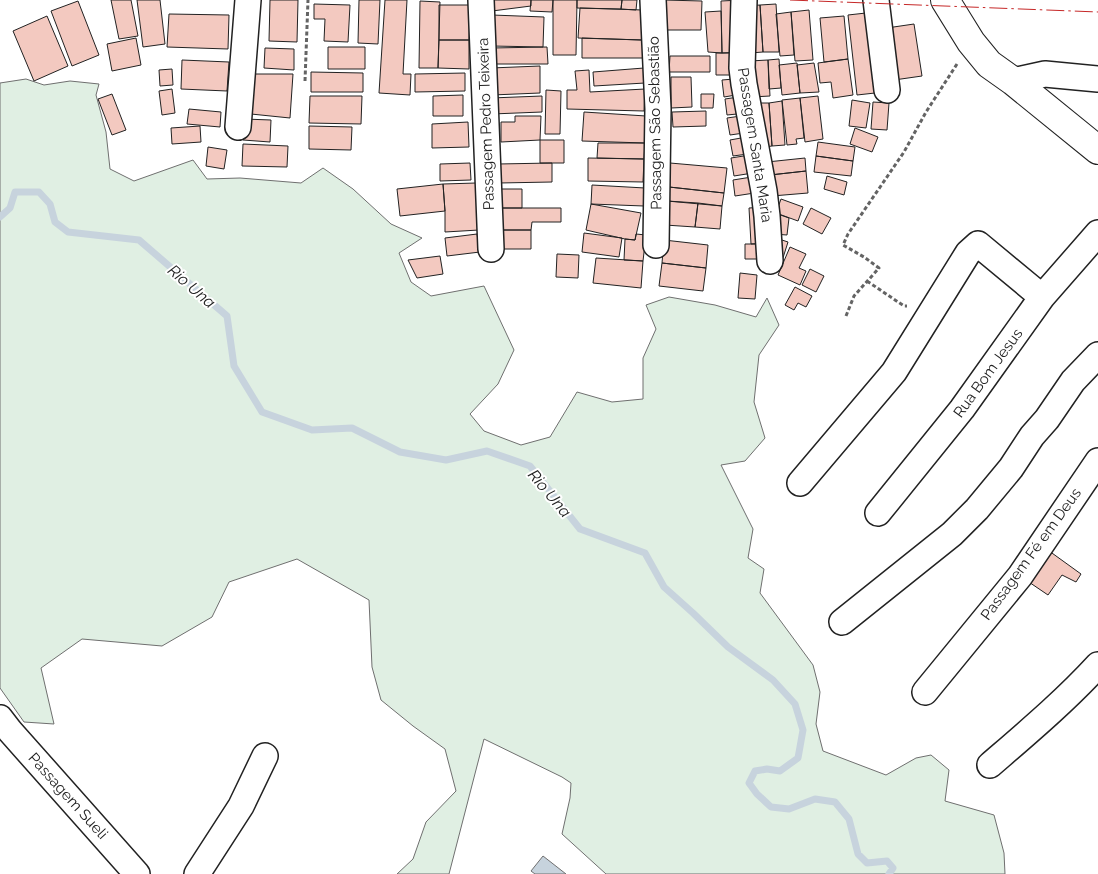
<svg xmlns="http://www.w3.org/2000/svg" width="1098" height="874" font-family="Raleway,sans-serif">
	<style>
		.green { fill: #e0efe3; stroke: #6f6f6f }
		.water { fill: #c7d3dd; stroke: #6f6f6f }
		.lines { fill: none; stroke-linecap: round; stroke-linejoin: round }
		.stream { stroke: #c7d3dd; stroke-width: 7 }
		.building { fill: #f3c9c0; stroke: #222 }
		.minor-casing { stroke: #222; stroke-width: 28 }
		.major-casing { stroke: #222; stroke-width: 30 }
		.path { stroke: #646464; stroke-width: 3; stroke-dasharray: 4 2.5; stroke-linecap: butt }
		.minor { stroke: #fff; stroke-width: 25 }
		.major { stroke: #fff; stroke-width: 28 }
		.power { stroke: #c62828; stroke-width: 1; stroke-dasharray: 18 4 2.5 4; stroke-linecap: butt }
		.labels { text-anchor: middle; stroke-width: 4; stroke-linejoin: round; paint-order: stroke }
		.street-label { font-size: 15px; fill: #222; stroke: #fff }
		.water-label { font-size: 16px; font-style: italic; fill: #222; stroke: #fff }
	</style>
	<rect width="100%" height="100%" fill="#fff"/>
	<path class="green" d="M26,79L44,85L70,81L99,84L96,95L106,132L110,169L134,181L193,160L207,179L240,178L301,183L323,168L353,189L391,224L422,238L399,253L411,282L431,296L484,286L514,350L498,384L470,414L484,431L521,445L550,437L577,392L612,402L643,399V358L656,329L646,305L669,297L715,305L756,317L767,298L779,325L759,355L754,402L765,438L745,461L721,465L753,529L748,558L764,569L760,593L813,665L820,692L816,724L823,751L886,775L916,758L931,755L949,770L945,801L994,815L1004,853L1005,874H606L562,834L570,798L571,783L562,777L484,739L449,874H397L413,859L426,822L456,791L445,749L413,726L381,700L372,667L369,600L297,559L229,582L212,617L162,646L82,639L41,668L54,724L24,722L0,688V83Z"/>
	<path class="water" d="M543,856L566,874H535L531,871Z"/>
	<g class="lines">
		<path class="stream" d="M0,217L10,208L15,192H39L50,204L55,222L68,232L139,240L227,316L234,366L262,412L312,430L352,428L400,452L446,460L487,451L530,466L580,529L645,553L664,587L693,613L728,647L773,680L795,704L803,730L798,758L780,771L767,769L755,771L749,783L757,794L771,807L789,809L815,799L835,802L849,819L858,854L867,863L887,861L893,868L889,874"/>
	</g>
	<path class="building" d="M111,0H131L138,36L119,39Z
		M137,0H160L165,44L143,47Z
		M270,0H298L297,42L269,41Z
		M359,0H380L378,44L358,43Z
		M385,0H407L403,74H411L410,95L379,93Z
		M492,0H531V6L492,11Z
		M531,0H553L552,12L530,11Z
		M553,0H577L576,55H553Z
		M577,0H622L621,9L577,8Z
		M622,0H637L636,10L621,9Z
		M664,0L702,1L701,30H663Z
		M741,0L742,52L722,53L721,1Z
		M78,1L99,55L72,66L51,11Z
		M420,1L440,2L438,68H419Z
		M314,4L350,5L348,42L324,41L325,19H314Z
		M776,4L779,52H763L760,5Z
		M439,5H470L469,40H439Z
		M760,5L763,52L750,53L747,6Z
		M580,8L643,10L642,40L578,38Z
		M809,10L813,60L795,61L791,12Z
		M721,11L722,53L708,52L705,12Z
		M791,12L794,55L780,56L776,14Z
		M875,12L884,92L857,95L848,15Z
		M169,14L229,15L228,49L167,47Z
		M492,15L544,17L543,47L491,46Z
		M47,16L68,66L34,81L13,31Z
		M844,16L848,59L824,62L820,18Z
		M914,24L922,76L887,81L880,29Z
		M136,38L141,65L112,71L107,44Z
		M582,38L642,40L643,38V58H582Z
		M439,40H469V69L438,68Z
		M328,47H365V69H328Z
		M547,47L548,64H492L491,48Z
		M265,48L294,49V70L264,68Z
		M716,53H739V75H716Z
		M670,56H710V72H669Z
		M779,59L781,88L769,89L768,60Z
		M848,59L853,95L833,98L831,82L820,83L818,63Z
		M182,60L229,62L227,91L181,89Z
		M768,60L770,96L752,97L750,61Z
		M797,63L800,93L782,95L779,65Z
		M814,63L819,92L800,93L797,65Z
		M540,66V93L492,95L491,68Z
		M644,68L645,83L594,86L593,72Z
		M172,69L173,85L160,86L159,70Z
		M589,70L590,92L645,89L644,111L567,109V90H577L575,71Z
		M311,72L363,73V92H311Z
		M465,73V91L415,92V74Z
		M252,74H293L290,118L251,114Z
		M671,77H691L692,107L671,108Z
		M734,79L736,95L724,97L722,80Z
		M172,89L175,113L162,115L159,91Z
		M546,90L561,91L560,134H545Z
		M112,94L126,130L112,135L98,99Z
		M701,94H714L713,108H701Z
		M463,95V116H433V96Z
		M310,96H362L361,124L309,123Z
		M542,96V112L492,114L491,98Z
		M745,96L747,113L727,115L725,99Z
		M818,96L823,139L805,142L800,98Z
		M800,98L804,138L796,139L797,144L787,145L782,100Z
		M852,100L870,103L866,128L849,126Z
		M782,101L785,145L772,146L769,103Z
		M873,102L889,103L887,130L871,129Z
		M754,103H769L772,146L759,148Z
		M189,109L221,112L220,127L187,124Z
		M706,111V126L673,127L672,112Z
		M584,112L646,116L645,143L582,141Z
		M748,115L751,132L730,135L727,118Z
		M515,116H541L540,140L501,142V122H515Z
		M244,119L271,120L270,142L243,140Z
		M468,122L469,147L432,148V124Z
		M200,126L201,142L172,144L171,128Z
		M309,126L352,127L351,150L309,149Z
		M855,128L878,137L872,152L850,144Z
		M752,136L755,153L733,156L730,140Z
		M540,140H564V163H540Z
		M818,142L855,147L853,161L816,156Z
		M598,143H645L644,159L597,158Z
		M243,144L288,146L287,167L242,166Z
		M208,147L227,150L224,169L206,166Z
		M756,154L759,172L734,176L731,158Z
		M816,156L853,161L851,176L814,172Z
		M588,158L644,159L643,182L588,181Z
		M805,158L806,171L770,175L767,162Z
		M470,163L471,180L440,181V164Z
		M552,163V182L499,183L498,164Z
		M670,163L727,168L724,193L669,187Z
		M806,171L808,193L772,196L770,175Z
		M758,176L761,192L735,196L733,180Z
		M827,176L847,182L844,195L824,189Z
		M476,183L479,230L445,232V211L443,184Z
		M443,184L445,211L400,216L397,189Z
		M592,185L645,188L644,206L591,204Z
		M669,187L724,193L722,206L667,201Z
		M499,189H522V208H499Z
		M781,199L803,207L798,221L776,213Z
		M667,201L698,203L695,227L665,225Z
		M698,203L722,206L720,229L695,227Z
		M591,204L641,213L635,240L625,239L586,230Z
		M765,207L767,243L751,244L749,208Z
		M499,208H561V222H532L531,230H499Z
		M811,208L831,218L822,234L803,224Z
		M772,212L789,218L787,235L773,234Z
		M499,230H531V249H499Z
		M584,233L622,238L619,257L582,252Z
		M477,234L480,252L447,256L445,238Z
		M636,234L646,235L643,261L624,260L625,239L635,240Z
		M773,237L788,242L782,261Z
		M664,240L708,245L706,268L662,263Z
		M745,244H768V259H745Z
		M790,247L806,254L799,268L806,271L800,285L778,275Z
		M557,254L579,255L578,278L556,277Z
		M440,256L443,274L417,278L408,260Z
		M596,258L643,261L641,288L593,283Z
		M662,263L706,268L703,291L659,286Z
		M810,269L824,276L816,292L802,285Z
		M740,273L757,275L755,299L738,298Z
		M795,287L812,296L806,307L798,303L794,310L785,305Z
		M1045,548L1081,574L1076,582L1062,575L1048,595L1020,576Z"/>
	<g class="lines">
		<defs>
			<path id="minor" d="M481,0L491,249
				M653,0L658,109L656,245
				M744,0L742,68L744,84L764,191L767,216L770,261
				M876,0L887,90
				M1013,81L1045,74L1098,79
				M238,127L248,0
				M800,483L894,372L968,253L978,244L1042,297
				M878,513L962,409L1042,297L1098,233
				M842,622L952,534L977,509L1011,468L1032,436L1047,419L1073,381L1098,355
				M925,692L1020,576L1098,461
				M0,718L10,731L137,874
				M990,765C1027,733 1065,701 1098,665
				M197,874L241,806L265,756"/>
			<path id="major" d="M945,0L971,42L989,64L1013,81L1098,150"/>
		</defs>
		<use href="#minor" class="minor-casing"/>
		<use href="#major" class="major-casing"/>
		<path class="path" d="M305,81L308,0
			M867,281L904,306H907
			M846,316L854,296L879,268L864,257L843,245L848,234L904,152L926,112L957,64"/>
		<use href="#minor" class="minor"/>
		<use href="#major" class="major"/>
		<path class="power" d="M790,0L1098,12"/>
	</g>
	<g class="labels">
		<g class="street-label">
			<text transform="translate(655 123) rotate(-91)" y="5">Passagem São Sebastião</text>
			<text transform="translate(486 124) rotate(-92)" y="5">Passagem Pedro Teixeira</text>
			<text transform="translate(755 145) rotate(81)" y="5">Passagem Santa Maria</text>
			<text transform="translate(988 373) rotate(-54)" y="5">Rua Bom Jesus</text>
			<text transform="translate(1031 554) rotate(-54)" y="5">Passagem Fé em Deus</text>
			<text transform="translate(68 796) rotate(48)" y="5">Passagem Sueli</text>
		</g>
		<g class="water-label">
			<text transform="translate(192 286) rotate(41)" y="6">Rio Una</text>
			<text transform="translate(550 493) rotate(50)" y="6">Rio Una</text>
		</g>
	</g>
</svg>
